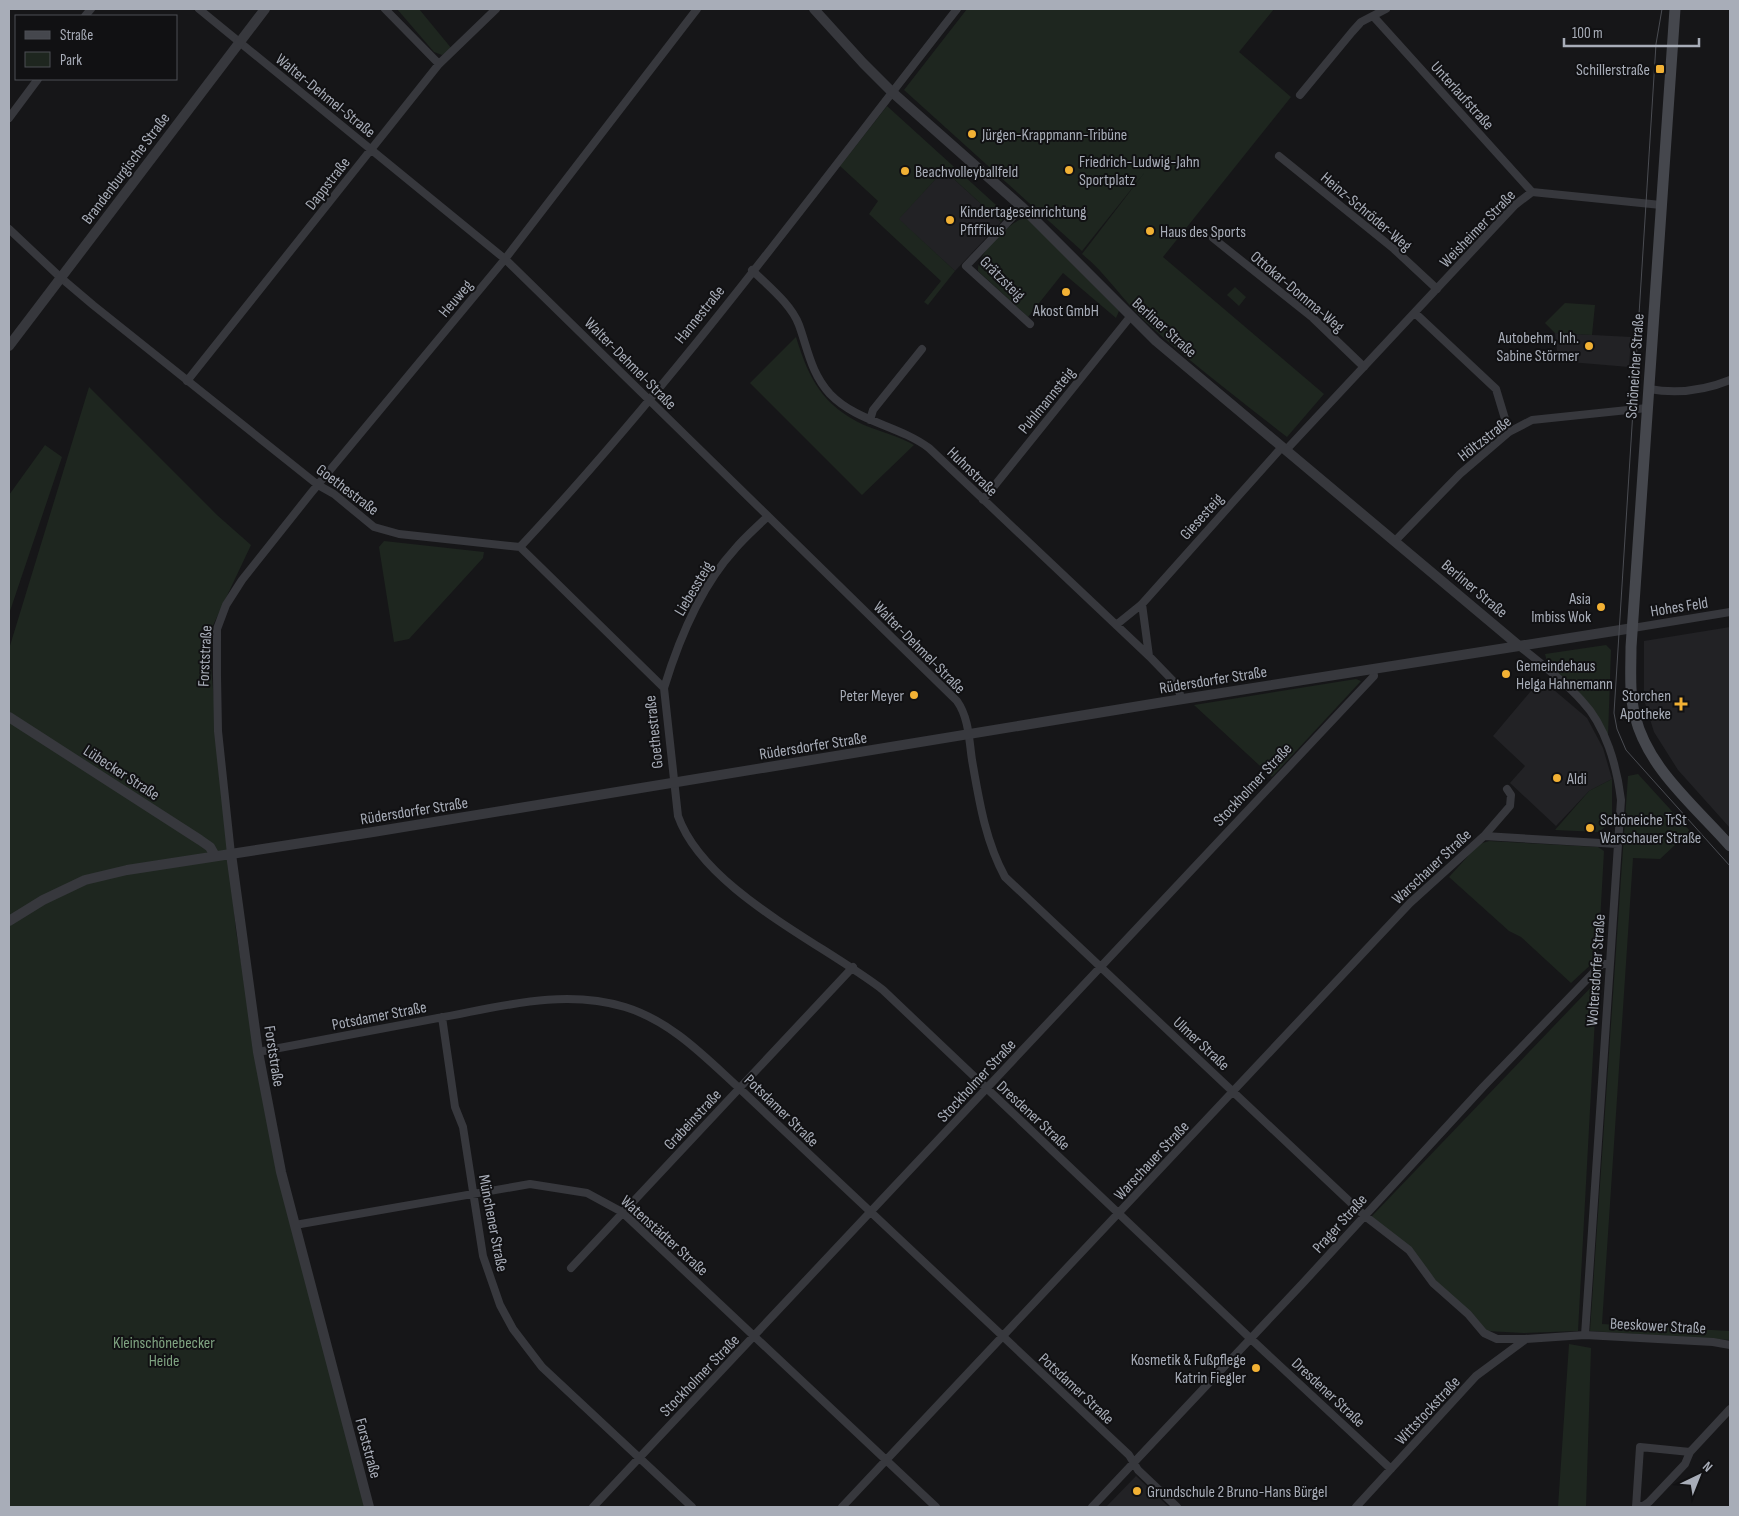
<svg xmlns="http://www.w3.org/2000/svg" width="1739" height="1516" font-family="'Sofia Sans Condensed',sans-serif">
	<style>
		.built { fill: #222225 }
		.green { fill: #1e261f }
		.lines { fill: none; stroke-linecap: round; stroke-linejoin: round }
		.minor { stroke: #37383d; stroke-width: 8 }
		.tertiary { stroke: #37383d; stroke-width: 10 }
		.secondary { stroke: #45474d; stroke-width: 11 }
		.tram { stroke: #4a4c52; stroke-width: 1 }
		.poi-dot { fill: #f2b134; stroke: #111113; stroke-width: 2 }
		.labels { text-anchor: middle; stroke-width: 4; stroke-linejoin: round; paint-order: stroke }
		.poi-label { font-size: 16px; fill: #a8adb8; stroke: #111113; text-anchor: start }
		.street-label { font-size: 16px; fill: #a8adb8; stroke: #111113 }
		.park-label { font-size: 16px; fill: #7fa381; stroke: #111113 }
	</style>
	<rect width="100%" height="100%" fill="#161618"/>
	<path class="built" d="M944,170L1001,222L955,271L898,219Z
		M1555,333L1631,337L1629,367L1558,361Z
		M1730,627V828L1678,770L1654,732L1644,700V641Z
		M1541,679L1587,718L1603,748L1612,779L1589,791L1556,826L1510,783L1525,766L1493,736Z
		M1136,1476L1169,1507H1106Z"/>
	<path class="green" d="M397,9H419L452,49L442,55L434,52Z
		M967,9H1274L1239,52L1291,97L1163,257L1324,394L1287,437C1240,400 1192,364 1147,323C1124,302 1106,273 1082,254L1145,172L1082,251L904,90Z
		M887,106L1006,214L1001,222L944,170L899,219L955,271L928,305L924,302L941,281L869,214L878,201L840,166Z
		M1022,219H1028L1119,311L1116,318L1063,273L1028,317L978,271C976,255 1008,223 1022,219Z
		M1235,287L1246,297L1239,306L1227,295Z
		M1565,303L1595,305L1592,335L1555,333L1545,323Z
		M796,337C809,379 822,405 864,425C881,432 898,436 914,445L862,495L750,383Z
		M89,387L217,515L251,545L208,636L236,931L273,1154L365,1507H9V649Z
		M45,445L62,457L9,614V495Z
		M384,541L484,552L483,558L409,639L394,642L379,547Z
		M1606,645L1611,650L1608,736L1548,666L1545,654Z
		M1356,679L1361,681L1272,777L1194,705Z
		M1638,774L1690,831L1660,859L1633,858L1602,1324L1730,1331V1340L1590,1331L1628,776Z
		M1612,779V821L1599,832L1555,830L1589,791Z
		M1489,841L1598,847L1604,851L1598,958L1571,983L1521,937L1509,931L1449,877L1479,844Z
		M1597,981L1578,1331L1523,1333L1487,1331L1371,1217Z
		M1569,1344L1591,1348L1586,1507H1558Z"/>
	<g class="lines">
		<path class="minor" d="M199,9L505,259L957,701C969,718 969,740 972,760C979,800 985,840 1005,877L1365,1216L1409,1250L1433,1283L1468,1314L1484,1333L1497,1339H1526L1585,1335L1713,1342L1730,1345
			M385,9L439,64
			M85,16L91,9
			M1373,16L1532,192
			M1300,95L1352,32L1361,22L1386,9
			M9,118L38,79
			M1279,156L1394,249L1437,289
			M1022,207L966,266L1030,324
			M9,229L60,277L93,305L318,485L334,494L374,527L399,534L520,547L664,688L678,816C704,890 822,943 883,990L1251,1339L1391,1469
			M1213,238L1313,318L1364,367
			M752,270C768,286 791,304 799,325C808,350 811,373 830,394C857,422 898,425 929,448L1149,656L1178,686L1181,699
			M1415,313L1496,389L1509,432
			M187,381L439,64L496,9
			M1649,389C1677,394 1703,391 1730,380
			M870,420L873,410L922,349
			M1286,450L1515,205L1532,192L1661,205
			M983,500L1130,317
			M1395,541L1460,474L1509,432L1532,420L1647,408
			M520,547C678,378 815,190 957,9
			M1142,604L1149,656
			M1116,625L1142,604L1282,447
			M1633,628L1730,612
			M1518,645C1540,663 1563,680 1582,701C1606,726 1617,767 1621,800L1585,1335
			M664,688C679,639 700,587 735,549C745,537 757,527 768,516
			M1484,836L1510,806L1511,795L1507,789
			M231,854L218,731L217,676V629L226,605L242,580L311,493L505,259L697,9
			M442,1017L455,1107L463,1127L483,1256L500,1305L513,1329L542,1367L692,1507
			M258,1052C318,1041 378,1029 438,1018C500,1007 563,988 625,1007C671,1021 705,1057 739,1088L1129,1455L1138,1470L1177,1507
			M295,1225L530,1184L587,1193L622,1212L936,1507
			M571,1268L853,967
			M1636,1506H1643L1649,1502L1685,1464L1690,1452L1730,1409
			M593,1507L1374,676L1373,670
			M842,1507L1410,903L1484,836L1618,844
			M1092,1507L1303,1283L1483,1087L1595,971L1602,964H1609
			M1356,1507L1476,1376L1526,1339
			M1636,1507L1640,1447L1690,1452"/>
		<path class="tertiary" d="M814,9L863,63L892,92L1022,207L1156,341L1518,645
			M9,346L265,9
			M9,717L200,840L210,847L215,856
			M231,854L258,1052L281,1172L369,1507
			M9,921L43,900L85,880L127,870L373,832L1164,702L1633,628"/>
		<path class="secondary" d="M1675,9L1631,647C1631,669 1629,694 1635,716C1648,769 1696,807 1730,846"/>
		<path class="tram" d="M1662,9L1656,44L1614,713L1617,729L1626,750L1730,866"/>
	</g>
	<g class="poi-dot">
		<rect x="1655" y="64" width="10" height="10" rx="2.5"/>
		<circle cx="972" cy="134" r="5"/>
		<circle cx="1069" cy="170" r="5"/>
		<circle cx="905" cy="171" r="5"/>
		<circle cx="950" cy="220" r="5"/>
		<circle cx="1150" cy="231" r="5"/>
		<circle cx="1066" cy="292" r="5"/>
		<circle cx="1589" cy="346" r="5"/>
		<circle cx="1601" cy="607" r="5"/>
		<circle cx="1506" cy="674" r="5"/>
		<circle cx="914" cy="695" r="5"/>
		<path d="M1678.5 696.5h5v5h5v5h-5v5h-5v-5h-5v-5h5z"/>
		<circle cx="1557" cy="778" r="5"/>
		<circle cx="1590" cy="828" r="5"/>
		<circle cx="1256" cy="1368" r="5"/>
		<circle cx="1137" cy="1491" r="5"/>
	</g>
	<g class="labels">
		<g class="poi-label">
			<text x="1650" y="75" text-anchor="end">Schillerstraße</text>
			<text x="982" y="140">Jürgen-Krappmann-Tribüne</text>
			<text x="1079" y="167">Friedrich-Ludwig-Jahn<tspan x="1079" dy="18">Sportplatz</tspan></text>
			<text x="915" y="177">Beachvolleyballfeld</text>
			<text x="960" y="217">Kindertageseinrichtung<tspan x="960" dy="18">Pfiffikus</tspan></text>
			<text x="1160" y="237">Haus des Sports</text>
			<text x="1066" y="316" text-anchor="middle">Akost GmbH</text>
			<text x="1579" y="343" text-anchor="end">Autobehm, Inh.<tspan x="1579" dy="18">Sabine Störmer</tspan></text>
			<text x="1591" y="604" text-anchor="end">Asia<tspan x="1591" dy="18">Imbiss Wok</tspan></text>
			<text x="1516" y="671">Gemeindehaus<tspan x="1516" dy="18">Helga Hahnemann</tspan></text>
			<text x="904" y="701" text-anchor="end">Peter Meyer</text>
			<text x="1671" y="701" text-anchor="end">Storchen<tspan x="1671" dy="18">Apotheke</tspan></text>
			<text x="1567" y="784">Aldi</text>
			<text x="1600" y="825">Schöneiche TrSt<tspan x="1600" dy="18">Warschauer Straße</tspan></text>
			<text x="1246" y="1365" text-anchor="end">Kosmetik &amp; Fußpflege<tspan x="1246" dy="18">Katrin Fiegler</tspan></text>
			<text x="1147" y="1497">Grundschule 2 Bruno-Hans Bürgel</text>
		</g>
		<g class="street-label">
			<text transform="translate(326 95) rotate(39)" y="6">Walter-Dehmel-Straße</text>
			<text transform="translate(1463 95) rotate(48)" y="6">Unterlaufstraße</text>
			<text transform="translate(125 168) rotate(-53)" y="6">Brandenburgische Straße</text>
			<text transform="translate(327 183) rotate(-52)" y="6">Dappstraße</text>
			<text transform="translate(1367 211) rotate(40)" y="6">Heinz-Schröder-Weg</text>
			<text transform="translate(1477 228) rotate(-46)" y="6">Weisheimer Straße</text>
			<text transform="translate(1003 278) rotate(45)" y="6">Grätzsteig</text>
			<text transform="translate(1298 291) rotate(40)" y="6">Ottokar-Domma-Weg</text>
			<text transform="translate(455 298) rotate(-50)" y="6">Heuweg</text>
			<text transform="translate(699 314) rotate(-51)" y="6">Hannestraße</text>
			<text transform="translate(1165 327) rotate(42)" y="6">Berliner Straße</text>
			<text transform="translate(631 363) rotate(45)" y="6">Walter-Dehmel-Straße</text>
			<text transform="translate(1634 366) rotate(-86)" y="6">Schöneicher Straße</text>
			<text transform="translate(1046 400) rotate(-51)" y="6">Puhlmannsteig</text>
			<text transform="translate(1484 438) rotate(-38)" y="6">Höltzstraße</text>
			<text transform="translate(973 471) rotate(44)" y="6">Huhnstraße</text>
			<text transform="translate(348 489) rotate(37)" y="6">Goethestraße</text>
			<text transform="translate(1201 516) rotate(-48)" y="6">Giesesteig</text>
			<text transform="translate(693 588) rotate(-59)" y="6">Liebessteig</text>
			<text transform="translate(1475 588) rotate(40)" y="6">Berliner Straße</text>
			<text transform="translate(1679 606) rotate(-9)" y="6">Hohes Feld</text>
			<text transform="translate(920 647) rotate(45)" y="6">Walter-Dehmel-Straße</text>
			<text transform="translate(204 656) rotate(-87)" y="6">Forststraße</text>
			<text transform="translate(1213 679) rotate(-9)" y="6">Rüdersdorfer Straße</text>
			<text transform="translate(653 732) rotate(-96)" y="6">Goethestraße</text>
			<text transform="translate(813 745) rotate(-9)" y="6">Rüdersdorfer Straße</text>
			<text transform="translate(122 772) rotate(33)" y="6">Lübecker Straße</text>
			<text transform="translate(1252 784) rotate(-47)" y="6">Stockholmer Straße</text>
			<text transform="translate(414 810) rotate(-9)" y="6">Rüdersdorfer Straße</text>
			<text transform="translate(1431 866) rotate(-43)" y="6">Warschauer Straße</text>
			<text transform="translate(1595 970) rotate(-86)" y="6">Woltersdorfer Straße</text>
			<text transform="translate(379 1015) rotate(-11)" y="6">Potsdamer Straße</text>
			<text transform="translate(1202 1043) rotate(43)" y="6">Ulmer Straße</text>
			<text transform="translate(275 1056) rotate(81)" y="6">Forststraße</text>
			<text transform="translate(976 1080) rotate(-47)" y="6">Stockholmer Straße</text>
			<text transform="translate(782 1110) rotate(44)" y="6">Potsdamer Straße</text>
			<text transform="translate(1034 1115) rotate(43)" y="6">Dresdener Straße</text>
			<text transform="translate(692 1119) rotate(-47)" y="6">Grabeinstraße</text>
			<text transform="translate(1151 1160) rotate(-47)" y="6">Warschauer Straße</text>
			<text transform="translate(494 1223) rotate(79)" y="6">Münchener Straße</text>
			<text transform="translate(1339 1223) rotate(-48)" y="6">Prager Straße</text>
			<text transform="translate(665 1235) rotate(42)" y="6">Watenstädter Straße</text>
			<text transform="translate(1658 1325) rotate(3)" y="6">Beeskower Straße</text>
			<text transform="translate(699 1375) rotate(-46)" y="6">Stockholmer Straße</text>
			<text transform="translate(1077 1388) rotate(43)" y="6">Potsdamer Straße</text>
			<text transform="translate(1329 1392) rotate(43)" y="6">Dresdener Straße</text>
			<text transform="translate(1427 1410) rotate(-47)" y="6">Wittstockstraße</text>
			<text transform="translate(369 1448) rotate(75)" y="6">Forststraße</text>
		</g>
		<g class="park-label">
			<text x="164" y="1348">Kleinschönebecker<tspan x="164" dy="18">Heide</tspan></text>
		</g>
	</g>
	<rect width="1739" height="1516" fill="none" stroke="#a8adb8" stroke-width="20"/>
	<rect x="15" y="15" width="162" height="65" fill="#111113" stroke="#4d4f55"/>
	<rect x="25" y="31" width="25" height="8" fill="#45474d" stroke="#4d4f55"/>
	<text x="60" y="40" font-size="15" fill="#a8adb8">Straße</text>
	<rect x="25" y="52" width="25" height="15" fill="#1e261f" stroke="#4d4f55"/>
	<text x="60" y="65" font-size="15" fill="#a8adb8">Park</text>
	<g transform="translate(1699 1476) rotate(43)" stroke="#111113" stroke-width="4" paint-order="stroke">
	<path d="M0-4L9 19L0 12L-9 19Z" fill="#a8adb8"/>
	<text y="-8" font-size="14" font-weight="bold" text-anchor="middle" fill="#a8adb8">N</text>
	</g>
	<path d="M1564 38v8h135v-8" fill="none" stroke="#a8adb8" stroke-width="2.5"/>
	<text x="1572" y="38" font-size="15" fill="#a8adb8" stroke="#111113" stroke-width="4" paint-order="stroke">100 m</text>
</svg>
